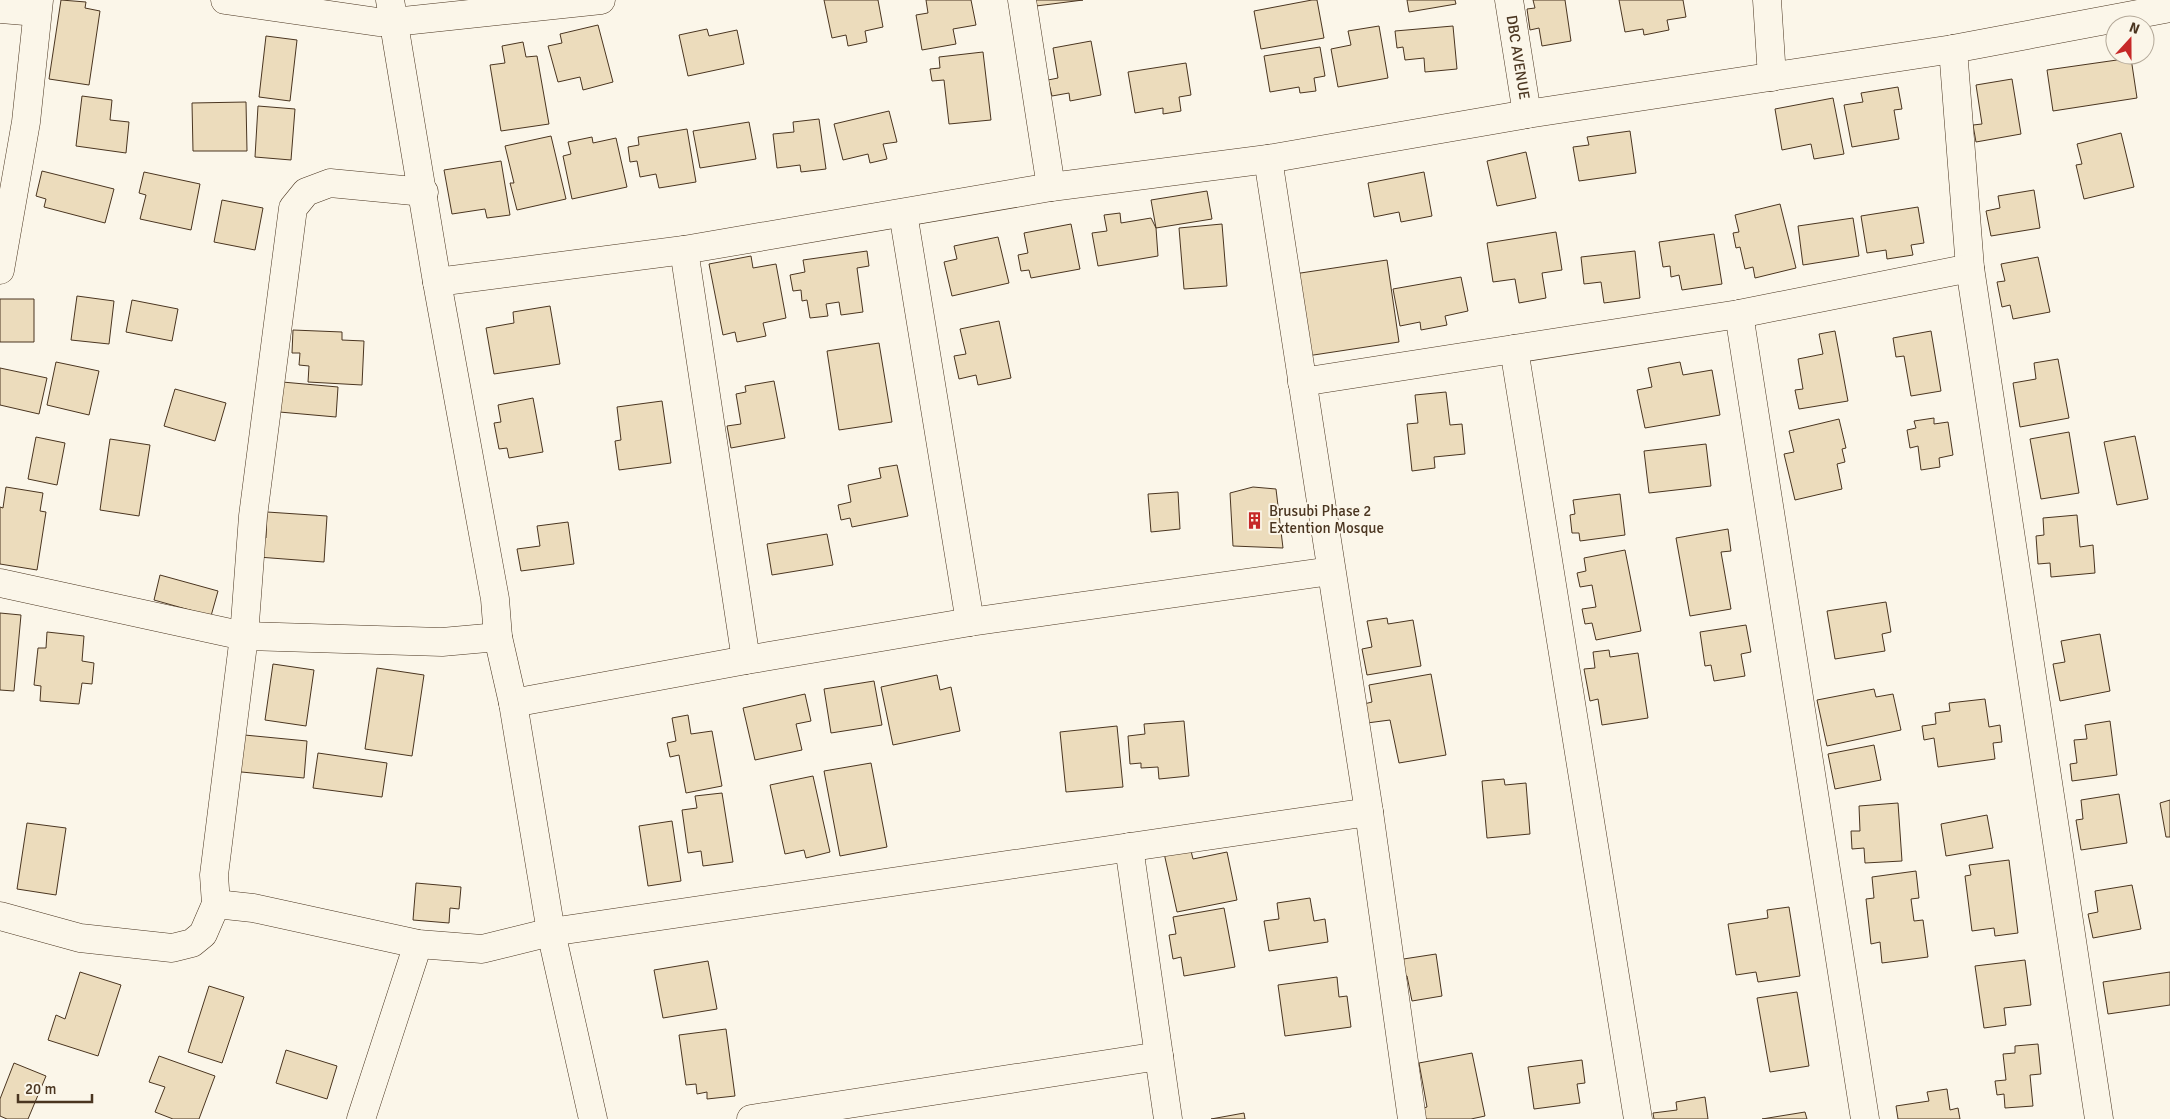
<svg xmlns="http://www.w3.org/2000/svg" width="2170" height="1119" font-family="Signika,sans-serif">
	<style>
		.building { fill: #ecdcbc; stroke: #4a3520 }
		.lines { fill: none; stroke-linecap: round; stroke-linejoin: round }
		.minor-casing { stroke: #4a3520; stroke-width: 29 }
		.minor { stroke: #fbf6e9; stroke-width: 28 }
		.labels { text-anchor: middle; stroke-width: 4; stroke-linejoin: round; paint-order: stroke }
		.street-label { font-size: 15px; fill: #4a3520; stroke: #fbf6e9 }
		.poi-label { font-size: 15px; fill: #4a3520; stroke: #fbf6e9; text-anchor: start }
	</style>
	<rect width="100%" height="100%" fill="#fbf6e9"/>
	<path class="building" d="M61,0L86,2L85,8L100,11L89,85L49,79Z
		M824,0H878L883,27L865,31L867,42L848,46L846,35L832,38Z
		M926,0H971L976,25L953,29L956,44L922,50L916,15L928,13Z
		M1036,0H1083L1036,6Z
		M1312,0H1317L1324,38L1261,49L1254,11Z
		M1407,0H1455L1456,4L1409,12Z
		M1533,0H1565L1571,41L1542,46L1539,28L1530,30L1527,9L1535,8Z
		M1619,0H1683L1686,17L1667,20L1669,30L1644,35L1643,29L1625,32Z
		M598,25L613,82L583,90L580,77L558,82L548,46L562,43L560,34Z
		M1379,26L1388,78L1338,87L1331,49L1351,45L1348,31Z
		M1453,26L1457,69L1425,72L1424,58L1405,60L1403,47L1397,48L1395,31Z
		M707,29L709,36L737,30L744,64L688,76L679,35Z
		M266,36L297,40L290,101L259,97Z
		M1091,41L1101,95L1070,101L1069,93L1052,96L1048,80L1058,78L1053,48Z
		M523,42L526,57L537,56L549,124L501,131L490,65L505,63L502,46Z
		M1320,47L1325,76L1314,78L1316,91L1300,93L1299,87L1270,92L1264,56Z
		M983,52L991,120L949,124L944,80L932,81L930,69L940,68L939,57Z
		M2131,58L2137,98L2053,111L2047,70Z
		M1186,63L1191,95L1179,97L1181,111L1163,114V108L1135,113L1128,72Z
		M2012,79L2021,134L1976,142L1973,125L1982,124L1976,85Z
		M1898,87L1902,109L1894,110L1899,139L1852,147L1844,105L1863,102L1861,93Z
		M82,96L112,100L110,120L129,122L126,153L76,146Z
		M1833,98L1844,154L1814,159L1811,144L1782,150L1775,109Z
		M246,102L247,151H193L192,103Z
		M258,106L295,109L291,160L255,157Z
		M889,111L897,142L883,144L887,159L870,163L868,154L843,160L834,124Z
		M819,119L826,169L801,172L800,165L777,168L773,134L794,132L793,122Z
		M749,122L756,159L700,168L693,131Z
		M687,129L696,182L659,188L656,174L640,177L637,161L630,162L628,147L639,145L638,137Z
		M1630,131L1636,173L1579,181L1573,147L1589,145L1587,137Z
		M2121,133L2134,187L2084,199L2076,165L2082,164L2077,144Z
		M551,136L566,199L517,210L510,183H514L505,146Z
		M592,137L593,143L616,138L627,187L572,199L563,156L571,154L568,142Z
		M1526,152L1536,198L1497,206L1487,161Z
		M501,161L510,215L487,218L485,209L452,214L444,170Z
		M42,171L114,189L105,223L44,207L46,199L36,196Z
		M144,172L200,184L191,230L140,219L146,195L139,193Z
		M1424,172L1432,216L1401,222L1399,212L1374,217L1368,183Z
		M2034,190L2040,228L1991,236L1986,211L2000,208L1998,196Z
		M1207,191L1212,219L1156,228L1151,200Z
		M222,200L263,208L255,250L214,242Z
		M1780,204L1796,268L1755,278L1753,267L1745,269L1740,247L1736,248L1733,233L1739,232L1735,215Z
		M1918,207L1924,243L1911,245L1913,255L1887,259L1886,250L1867,253L1861,216Z
		M1120,213L1121,223L1151,218L1156,228L1158,256L1098,266L1092,233L1107,231L1104,215Z
		M1853,218L1859,256L1803,265L1798,226Z
		M1071,224L1080,269L1031,278L1029,270L1021,271L1018,255L1028,253L1024,233Z
		M1222,224L1227,286L1184,289L1179,228Z
		M1556,232L1562,270L1542,273L1546,298L1519,303L1515,279L1493,282L1487,243Z
		M1714,234L1722,284L1682,290L1679,275L1671,277L1670,266L1663,267L1659,242Z
		M998,237L1009,283L952,296L944,262L957,259L954,246Z
		M867,251L869,266L857,268L863,312L841,315L839,302L826,304L828,316L810,318L807,300L802,301L801,290L793,291L790,275L805,272L803,260Z
		M1635,251L1640,298L1604,303L1601,282L1584,284L1581,257Z
		M751,256L753,268L776,264L786,318L763,323L766,336L737,342L735,332L723,335L709,264Z
		M2038,257L2050,312L2013,319L2010,305L2002,307L1997,282L2005,281L2001,264Z
		M1387,260L1399,342L1307,356L1294,274Z
		M1461,277L1468,311L1445,316L1447,325L1421,330L1420,322L1400,326L1393,289Z
		M77,296L114,301L109,344L71,340Z
		M0,299H34V342H0Z
		M132,300L178,309L172,341L126,332Z
		M550,306L560,364L494,374L486,328L514,323L513,312Z
		M999,321L1011,378L978,385L976,375L959,379L954,356L966,354L960,329Z
		M293,330L342,332V340L364,341L362,385L308,382L309,366L299,365L300,353H292Z
		M1835,331L1848,401L1799,409L1795,390L1803,389L1798,359L1823,354L1819,334Z
		M1931,331L1941,391L1911,396L1904,356L1896,357L1893,338Z
		M879,343L892,422L839,430L827,351Z
		M2058,359L2069,418L2020,427L2013,383L2036,379L2034,363Z
		M56,362L99,371L89,415L47,405Z
		M1680,362L1683,375L1712,370L1720,415L1645,428L1637,390L1652,387L1648,368Z
		M0,368L47,378L39,414L0,405Z
		M271,381L338,387L336,417L268,411Z
		M774,381L785,438L731,448L727,426L741,424L736,394L746,392L745,386Z
		M175,389L226,403L215,441L164,426Z
		M1446,392L1450,425L1462,424L1465,454L1434,457L1435,468L1412,471L1407,424L1418,423L1415,395Z
		M533,398L543,452L509,458L507,448L499,449L494,423L501,422L498,405Z
		M662,401L671,463L619,470L615,441L621,440L617,407Z
		M1934,418V424L1948,422L1953,455L1939,458L1940,467L1921,470L1918,446L1910,448L1907,430L1916,428L1914,421Z
		M1839,419L1846,448L1842,449L1845,462L1837,464L1842,489L1795,500L1784,454L1794,452L1789,431Z
		M2069,432L2079,493L2041,499L2030,439Z
		M2135,436L2148,499L2117,505L2104,442Z
		M36,437L65,443L57,485L28,479Z
		M110,439L150,445L139,516L100,510Z
		M1706,444L1711,486L1649,493L1644,451Z
		M897,465L908,516L852,527L850,518L841,520L838,505L851,502L848,485L881,478L879,468Z
		M6,487L43,493L40,511L46,512L37,570L0,564V507L3,508Z
		M1253,487L1276,489L1283,548L1233,546L1230,493Z
		M1178,492L1180,529L1151,532L1148,494Z
		M1620,494L1625,535L1580,541L1579,533H1572L1570,515L1575,514L1573,500Z
		M267,512L327,516L324,562L258,557L260,537L266,538Z
		M2077,515L2080,547L2093,545L2095,573L2051,577L2050,563L2038,564L2036,536L2044,535L2043,518Z
		M568,522L574,564L521,571L517,549L540,546L537,526Z
		M1728,529L1731,551L1721,552L1731,609L1690,616L1676,538Z
		M827,534L833,565L772,575L767,544Z
		M1625,550L1641,631L1596,640L1592,623L1585,624L1582,609L1596,607L1592,585L1580,587L1577,573L1586,571L1584,558Z
		M160,575L218,591L211,616L154,600Z
		M1886,602L1891,632L1882,634L1885,651L1835,659L1827,611Z
		M0,613L21,615L14,691L0,690Z
		M1387,618L1388,624L1413,620L1421,666L1367,675L1362,649L1372,647L1367,621Z
		M1746,625L1751,652L1741,654L1745,676L1714,681L1711,665L1705,666L1700,632Z
		M47,632L84,636L82,661L94,663L92,684L82,683L79,704L40,701L41,686L34,685L38,648H46Z
		M2100,634L2110,691L2060,701L2053,664L2065,662L2061,641Z
		M1609,650L1610,657L1638,653L1648,718L1602,725L1598,699L1590,701L1584,669L1595,668L1593,652Z
		M273,664L314,670L306,726L265,720Z
		M377,668L424,675L412,756L365,749Z
		M1431,674L1446,755L1399,763L1390,720L1367,723L1364,704L1372,702L1369,685Z
		M937,675L940,690L951,687L960,731L893,745L881,687Z
		M874,681L882,725L831,733L824,689Z
		M1874,689L1876,697L1893,694L1901,730L1827,746L1817,700Z
		M805,694L811,721L796,724L802,750L755,760L743,708Z
		M1985,699L1989,727L2000,725L2002,742L1993,743L1995,759L1938,767L1934,738L1924,740L1922,726L1936,724L1935,713L1950,711L1949,703Z
		M688,715L691,734L712,731L722,786L686,793L679,755L670,757L667,743L676,741L672,718Z
		M1184,721L1189,776L1159,779L1158,767L1141,768V763L1130,764L1128,736L1145,734L1144,724Z
		M2110,721L2117,775L2072,781L2070,764L2077,763L2074,740L2087,739L2085,725Z
		M1117,726L1123,787L1066,792L1060,732Z
		M234,734L307,741L304,778L231,771Z
		M1874,745L1881,780L1835,789L1828,754Z
		M318,753L387,763L382,797L313,788Z
		M871,763L887,847L840,856L824,771Z
		M813,776L830,852L806,858L804,850L785,854L770,785Z
		M1504,779L1505,785L1526,783L1530,834L1487,838L1482,781Z
		M722,793L733,862L703,866L701,851L688,853L682,810L697,808L695,796Z
		M2119,794L2127,843L2081,850L2076,820L2083,819L2081,800Z
		M2170,800V837H2166L2160,803Z
		M1898,803L1902,861L1865,863L1864,848L1852,849L1851,831H1860L1859,806Z
		M1987,815L1993,848L1946,856L1941,824Z
		M672,821L681,881L648,886L639,826Z
		M27,823L66,828L56,895L17,889Z
		M1190,847L1193,859L1227,852L1237,900L1177,912L1164,853Z
		M2009,860L2018,933L1995,936L1994,928L1972,931L1965,876L1971,875L1969,865Z
		M1916,871L1919,898L1911,899L1914,921L1923,920L1928,957L1882,963L1880,942L1871,944L1866,899L1874,898L1872,877Z
		M416,883L461,887L459,909L450,908L449,923L413,920Z
		M2132,885L2141,929L2093,938L2088,914L2098,912L2095,891Z
		M1310,898L1314,921L1325,919L1328,942L1269,951L1264,921L1279,919L1277,903Z
		M1789,907L1800,976L1758,982L1756,972L1736,975L1728,924L1768,918L1767,910Z
		M1224,908L1235,967L1184,976L1181,957L1173,959L1169,935L1176,934L1173,917Z
		M1436,954L1442,996L1412,1001L1407,976L1399,977L1397,960Z
		M2025,960L2031,1005L2004,1008L2006,1025L1984,1028L1975,966Z
		M708,961L717,1009L663,1018L654,970Z
		M80,972L121,985L98,1056L48,1040L56,1015L65,1019Z
		M2170,972V1005L2108,1014L2103,982Z
		M1337,977L1339,997L1347,996L1351,1027L1285,1036L1278,985Z
		M209,986L244,997L222,1063L188,1052Z
		M1797,992L1809,1066L1770,1072L1757,998Z
		M726,1029L735,1096L707,1099V1092L697,1094L696,1084L686,1085L679,1035Z
		M2038,1044L2041,1074L2030,1075L2033,1106L2005,1108L2004,1094L1997,1095L1995,1081L2006,1080L2003,1054L2015,1053V1046Z
		M286,1050L337,1066L327,1099L276,1083Z
		M1472,1053L1485,1116L1471,1119H1418L1416,1110L1427,1107L1419,1063Z
		M159,1056L215,1076L199,1119H173L155,1112L165,1087L149,1082Z
		M1582,1060L1585,1083L1577,1084L1580,1103L1534,1109L1528,1067Z
		M14,1063L46,1076L28,1119H7L0,1116V1099Z
		M1947,1089L1950,1110L1958,1108L1960,1119H1898L1896,1106L1929,1101L1927,1092Z
		M1705,1097L1708,1119H1654L1653,1113L1677,1110L1676,1102Z
		M1805,1112L1807,1119H1762Z
		M1244,1113L1245,1119H1211Z"/>
	<g class="lines">
		<defs>
			<g id="minor">
				<path d="M225,0L378,22H394L601,0"/>
				<path d="M390,0L437,282L495,599L498,637L513,703L551,932L593,1119"/>
				<path d="M1022,0L1051,187"/>
				<path id="s1" d="M1509,0L1527,114"/>
				<path d="M1767,0L1772,77"/>
				<path d="M0,9L37,12"/>
				<path d="M1953,49L1970,268L2099,1119"/>
				<path d="M1268,159L1369,812L1412,1119"/>
				<path d="M903,213L970,622"/>
				<path d="M684,250L746,660"/>
				<path d="M0,270L26,122L39,0"/>
				<path d="M437,282L684,250L1051,187L1268,159L1527,114L1953,49L2170,8"/>
				<path d="M1739,314L1865,1119"/>
				<path d="M1514,349L1638,1119"/>
				<path d="M1302,382L1739,314L1970,268"/>
				<path d="M0,583L244,636L442,642L498,637"/>
				<path d="M513,703L746,660L970,622L1331,571"/>
				<path d="M1129,847L1168,1119"/>
				<path d="M216,904L214,875L244,636L253,516L293,208L306,192L330,183L424,192"/>
				<path d="M0,916L80,938L172,948L192,943L203,934L216,904L253,908L418,944L482,949L551,932L1369,812"/>
				<path d="M361,1119L418,944"/>
				<path d="M751,1119L1159,1056"/>
			</g>
		</defs>
		<use href="#minor" class="minor-casing"/>
		<use href="#minor" class="minor"/>
	</g>
	<defs>
		<symbol id="building-bare" viewBox="-9 -9 18 18"><path d="M-4-6H4V6H1V3H-1V6H-4ZM-2.5-4.3h1.7v1.8h-1.7ZM.8-4.3h1.7v1.8H.8ZM-2.5-1h1.7V.8h-1.7ZM.8-1h1.7V.8H.8Z" fill="#c62828" stroke="#fbf6e9" stroke-width="2.5" paint-order="stroke"/></symbol>
	</defs>
	<g fill-rule="evenodd">
		<use href="#building-bare" x="1242" y="508" width="25" height="25"/>
	</g>
	<g class="labels">
		<g class="street-label">
			<text dy="5" stroke="none"><textPath href="#s1" startOffset="58">DBC AVENUE</textPath></text>
		</g>
		<g class="poi-label">
			<text x="1269" y="516">Brusubi Phase 2<tspan x="1269" dy="17">Extention Mosque</tspan></text>
		</g>
	</g>
	<g transform="translate(2130 40) rotate(21)"><circle r="24" fill="#fbf6e9" stroke="#b4a999"/>
	<path d="M0-4L9 19L0 12L-9 19Z" fill="#c62828"/>
	<text y="-8" font-size="14" font-weight="bold" text-anchor="middle" fill="#4a3520">N</text>
	</g>
	<path d="M18 1094v8h74v-8" fill="none" stroke="#4a3520" stroke-width="2.5"/>
	<text x="25" y="1094" font-size="15" fill="#4a3520" stroke="#fbf6e9" stroke-width="4" paint-order="stroke">20 m</text>
</svg>
